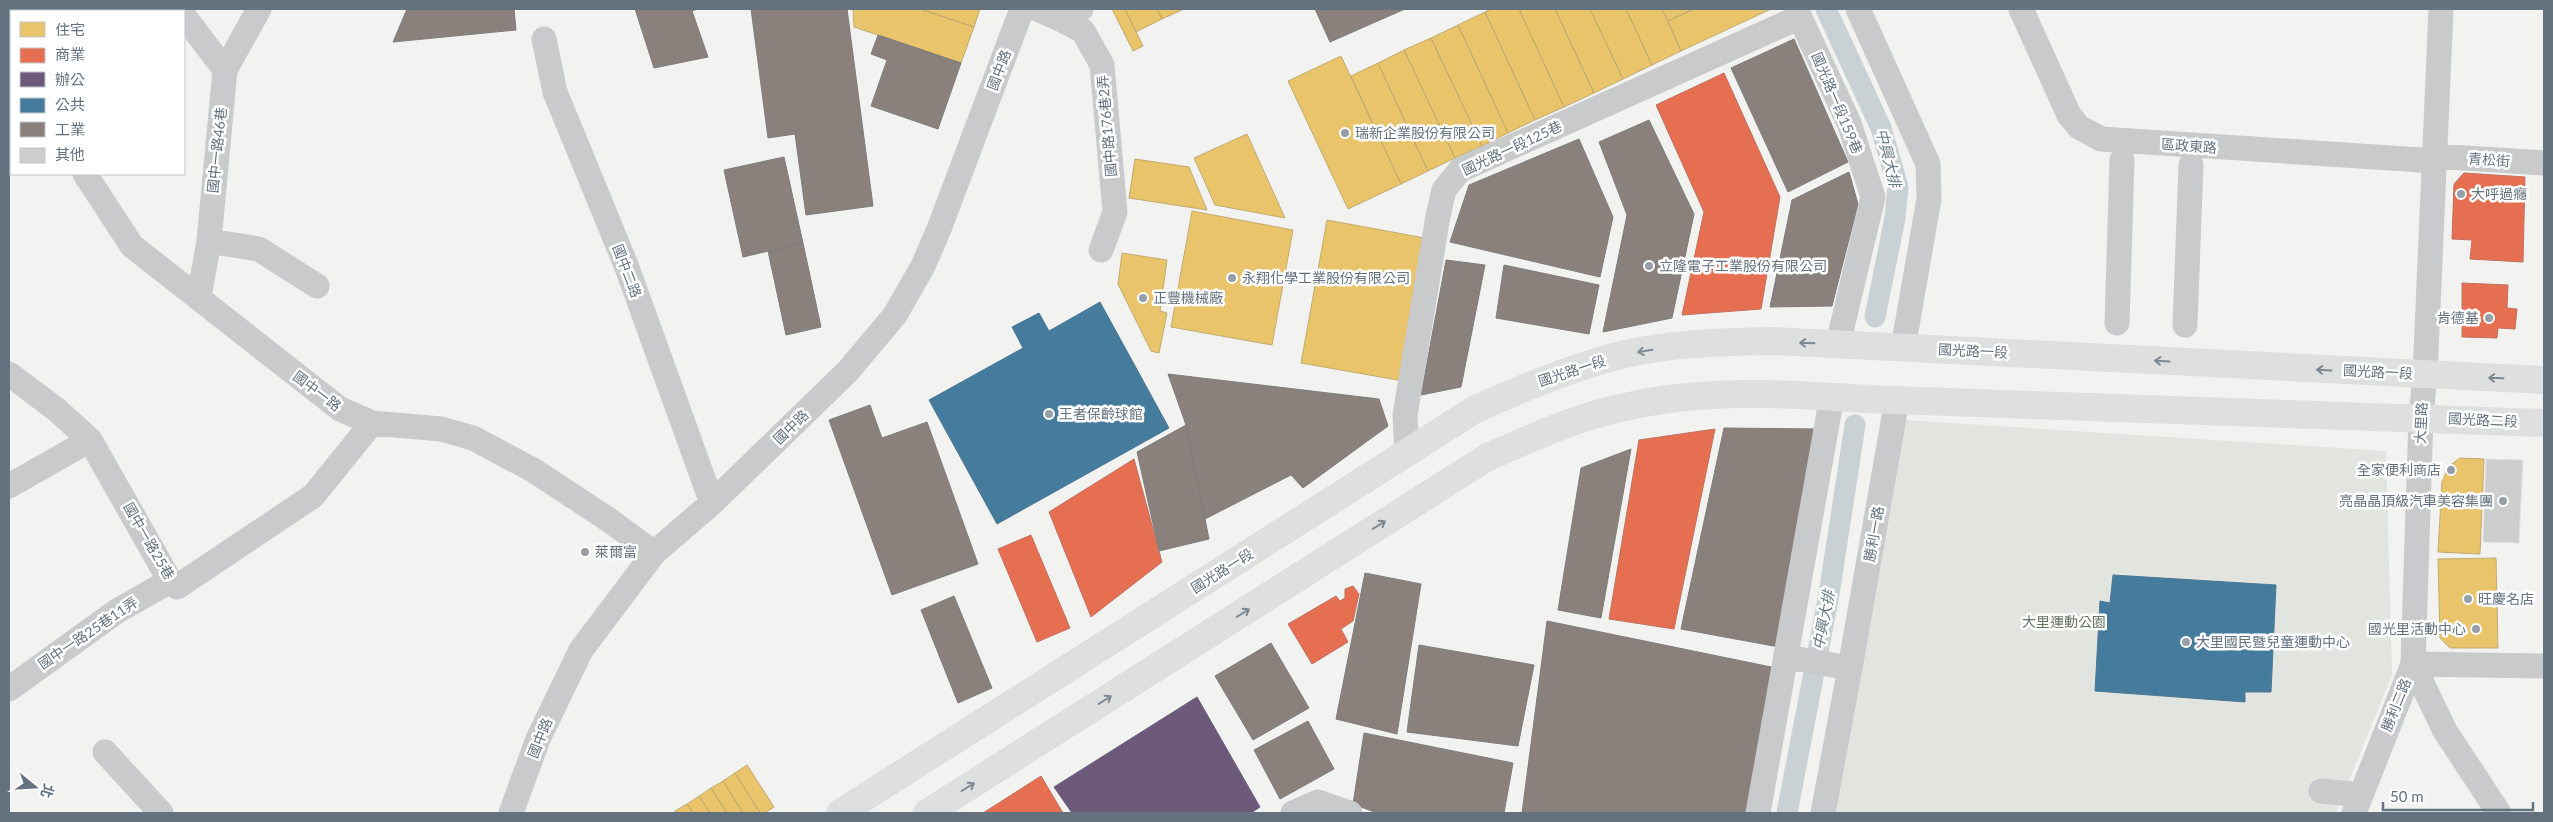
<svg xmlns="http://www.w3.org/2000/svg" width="2553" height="822" font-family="Lato,'Noto Sans TC',sans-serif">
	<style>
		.green { fill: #e2e5df }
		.homes { fill: #e9c46a; stroke: #c1ab70 }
		.shops { fill: #e76f51; stroke: #c0705f }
		.offices { fill: #6d597a; stroke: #6a607c }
		.public { fill: #457b9d; stroke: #4e7894 }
		.industry { fill: #8a817c; stroke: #7f7c7d }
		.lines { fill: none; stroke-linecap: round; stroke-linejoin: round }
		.canal { stroke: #cad1d4; stroke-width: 21 }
		.building { fill: #cccdcd; stroke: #e2e2e0 }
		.minor { stroke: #c8cacb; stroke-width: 25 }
		.major { stroke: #dedfdf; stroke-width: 28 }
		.oneway { stroke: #7c8892 }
		.poi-dot { fill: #969fa7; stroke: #fff; stroke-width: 2 }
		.labels { text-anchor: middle; stroke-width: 5; stroke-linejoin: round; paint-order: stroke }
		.street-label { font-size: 14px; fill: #64727f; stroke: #fff }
		.poi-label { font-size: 14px; fill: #64727f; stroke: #fff; text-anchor: start }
		.park-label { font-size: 14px; fill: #667663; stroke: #fff }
		.water-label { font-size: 15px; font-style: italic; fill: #657a83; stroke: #fff }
	</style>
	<rect width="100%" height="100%" fill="#f2f3f1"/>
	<path class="green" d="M1905,420L2386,451L2392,675L2336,813H1834Z"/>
	<path class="homes" d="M853,9H920L974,27L961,63L854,27Z
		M920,9H980L974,27Z
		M1112,9H1125L1143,46L1133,51Z
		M1125,9H1157L1162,19L1136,32Z
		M1157,9H1184L1162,19Z
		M1492,9H1519L1564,107L1535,120L1485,12Z
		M1519,9H1555L1594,93L1564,107Z
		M1555,9H1590L1623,79L1594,93Z
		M1590,9H1626L1652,65L1623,79Z
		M1626,9H1662L1681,51L1652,65Z
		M1662,9H1694L1668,21Z
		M1694,9H1771L1681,51L1668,21Z
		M1485,12L1535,120L1508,133L1458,25Z
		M1458,25L1508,133L1482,146L1431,38Z
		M1431,38L1482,146L1455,158L1404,50Z
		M1404,50L1455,158L1428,171L1378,63Z
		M1341,56L1401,184L1348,209L1288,81Z
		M1378,63L1428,171L1401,184L1351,76Z
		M1247,134L1285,218L1215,205L1194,158Z
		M1135,159L1189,167L1207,210L1129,198Z
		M1192,211L1293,230L1272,345L1171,327Z
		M1327,220L1430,239L1403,381L1301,363Z
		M1122,253L1167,260L1160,311L1167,313L1159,353L1151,351L1118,284Z
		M2460,458L2484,459L2480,554L2438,552L2442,482L2449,466Z
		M2496,558L2498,648H2450L2440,638L2438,559Z
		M747,765L774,807L765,813H760L735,773Z
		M735,773L760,813H743L723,781Z
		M723,781L743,813H727L711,788Z
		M711,788L727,813H710L699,796Z
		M699,796L710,813H693L687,804Z
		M687,804L693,813H676L675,811Z"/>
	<path class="shops" d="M1724,73L1780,197L1761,309L1682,315L1704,212L1656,105Z
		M2464,173L2525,177L2523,262L2470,259L2472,240L2452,239L2454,184Z
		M2462,283L2508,285L2507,308L2517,309L2515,329L2498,328L2497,338L2462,337Z
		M1715,429L1674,629L1609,619L1639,440Z
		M1134,459L1162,562L1091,617L1049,512Z
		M1031,535L1070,628L1037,642L998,549Z
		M1353,586L1359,594L1353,621L1341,629L1348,642L1312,664L1288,624L1336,596L1340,601L1345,598V589Z
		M1041,776L1063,813H983Z"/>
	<path class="offices" d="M1197,697L1260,807L1251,813H1072L1054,787Z"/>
	<path class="public" d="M1100,302L1169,428L997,524L929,400L1023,348L1012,327L1039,313L1049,331Z
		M2113,575L2276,585L2271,692H2245V702L2095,691L2100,601L2110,603Z"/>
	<path class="industry" d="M407,9H514L516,30L393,42Z
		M635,9H698L692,11L708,57L654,68Z
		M751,9H847L873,206L806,215L795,134L768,138Z
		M1315,9H1405L1330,42Z
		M878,35L961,63L938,129L871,106L887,60L871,54Z
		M1794,39L1848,162L1788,192L1731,68Z
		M9,75L11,80V158L9,159Z
		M1649,120L1694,214L1672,318L1603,332L1627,215L1599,142Z
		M1579,139L1613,217L1600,277L1450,242L1469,185Z
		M784,157L803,243L743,257L724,170Z
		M1849,172L1858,204L1832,306L1770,307L1792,200Z
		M803,243L821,327L786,335L768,251Z
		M1446,260L1485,265L1461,387L1421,395Z
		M1504,265L1599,285L1589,334L1496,318Z
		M1168,374L1379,399L1388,426L1303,488L1291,475L1205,519L1186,425Z
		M870,405L882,438L927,422L978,564L892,595L829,420Z
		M1186,425L1209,539L1159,551L1137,452Z
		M1724,428L1818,429L1779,647L1681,629Z
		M1631,449L1601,618L1558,610L1581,468Z
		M1365,573L1421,584L1397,734L1336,719Z
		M954,596L992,688L958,703L921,610Z
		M1547,621L1776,668L1750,813H1522Z
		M1271,643L1309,708L1253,740L1215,676Z
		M1419,645L1534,665L1518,746L1407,732Z
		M1308,721L1334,769L1280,799L1254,750Z
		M1364,733L1513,763L1504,813H1377L1353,804Z"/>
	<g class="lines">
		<path class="canal" d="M1826,9L1881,128L1898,187L1895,218L1875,317
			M1787,813L1829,594L1855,425"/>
	</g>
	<path class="building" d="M2486,459L2523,460L2519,543L2483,542Z"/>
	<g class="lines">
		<path class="minor" d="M16,9L17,11
			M1038,9L1060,19L1081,9
			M1796,9L1849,123L1873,197L1838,344
			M1858,9L1928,164L1929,199L1903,348
			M2021,9L2069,115L2079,127L2101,139L2421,160L2434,156L2544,163
			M2441,9L2425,375L2421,417L2413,664L2445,731L2499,813
			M184,16L225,70L209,241L199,297
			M1060,19L1083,31L1102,65L1115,212L1101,250
			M544,39L555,92L626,265L712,503
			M225,70L259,9
			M85,174L132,246L340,409L372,423L441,429L473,438L533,470L609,520L654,553
			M209,241L259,249L317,286
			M2117,323L2122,160
			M2185,325L2191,165
			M9,374L57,410L90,440L170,581L177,587L313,496L372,423
			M1407,451L1405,415L1438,216L1444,190L1460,170L1800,17
			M9,486L90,440
			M1787,657L1850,668
			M2413,664L2544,666
			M9,689L117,611L170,581
			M105,752L161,813
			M2321,791L2361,795
			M511,813L538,739L581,650L654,553L712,503L848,371L895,315L923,266L939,229L1022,9
			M1293,813L1318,802L1350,813
			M1758,813L1832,396
			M1823,813L1850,668L1897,400
			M2354,813L2413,664"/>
		<path class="major" d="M840,813L1474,410C1522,388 1570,368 1621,355C1670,343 1723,342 1773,341L2544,380
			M927,813L1486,458C1531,438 1576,417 1625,407C1703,389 1784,393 1864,399L2544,423"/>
	</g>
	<defs><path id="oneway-shaft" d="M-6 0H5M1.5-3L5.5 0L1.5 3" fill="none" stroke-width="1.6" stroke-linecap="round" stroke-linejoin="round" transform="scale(1.25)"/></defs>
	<g class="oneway">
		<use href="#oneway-shaft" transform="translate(1807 343) rotate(-178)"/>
		<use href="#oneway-shaft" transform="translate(1645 351) rotate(170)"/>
		<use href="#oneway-shaft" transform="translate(2162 361) rotate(-177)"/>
		<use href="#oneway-shaft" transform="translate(2324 370) rotate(-177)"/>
		<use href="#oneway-shaft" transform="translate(2496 378) rotate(-178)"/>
		<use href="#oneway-shaft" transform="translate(1379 525) rotate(-32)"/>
		<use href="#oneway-shaft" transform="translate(1243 613) rotate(-32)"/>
		<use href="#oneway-shaft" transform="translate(1105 700) rotate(-32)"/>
		<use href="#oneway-shaft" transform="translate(968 787) rotate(-32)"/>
	</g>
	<g class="poi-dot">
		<circle cx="1345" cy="133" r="5"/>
		<circle cx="2461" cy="194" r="5"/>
		<circle cx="1649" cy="266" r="5"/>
		<circle cx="1232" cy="278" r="5"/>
		<circle cx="1143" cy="298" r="5"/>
		<circle cx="2489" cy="318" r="5"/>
		<circle cx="1049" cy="414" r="5"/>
		<circle cx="2451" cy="470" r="5"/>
		<circle cx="2503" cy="501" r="5"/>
		<circle cx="585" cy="552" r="5"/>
		<circle cx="2468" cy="599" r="5"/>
		<circle cx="2476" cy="629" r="5"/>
		<circle cx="2186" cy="642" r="5"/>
	</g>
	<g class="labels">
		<g class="street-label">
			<text transform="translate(999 70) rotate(-69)" y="5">國中路</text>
			<text transform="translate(1837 103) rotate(67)" y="5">國光路一段159巷</text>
			<text transform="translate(1107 126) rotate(-95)" y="5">國中路176巷2弄</text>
			<text transform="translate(2189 146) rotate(4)" y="5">區政東路</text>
			<text transform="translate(1512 148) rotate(-25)" y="5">國光路一段125巷</text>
			<text transform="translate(217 150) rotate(-84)" y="5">國中一路46巷</text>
			<text transform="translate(2489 160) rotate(4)" y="5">青松街</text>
			<text transform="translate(627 271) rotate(69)" y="5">國中二路</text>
			<text transform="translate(1973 351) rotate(3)" y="5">國光路一段</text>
			<text transform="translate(1572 371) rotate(-18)" y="5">國光路一段</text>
			<text transform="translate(2378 372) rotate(3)" y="5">國光路一段</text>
			<text transform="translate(317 391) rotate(37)" y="5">國中一路</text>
			<text transform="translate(2483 420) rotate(3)" y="5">國光路二段</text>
			<text transform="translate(2421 423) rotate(-87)" y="5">大里路</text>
			<text transform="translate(791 427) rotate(-44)" y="5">國中路</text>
			<text transform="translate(1874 534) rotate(-80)" y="5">勝利一路</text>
			<text transform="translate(149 541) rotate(60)" y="5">國中一路25巷</text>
			<text transform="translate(1222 571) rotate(-32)" y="5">國光路一段</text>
			<text transform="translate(88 633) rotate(-34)" y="5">國中一路25巷11弄</text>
			<text transform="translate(2396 705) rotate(-68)" y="5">勝利二路</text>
			<text transform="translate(540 738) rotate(-68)" y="5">國中路</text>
		</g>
		<g class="poi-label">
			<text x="1355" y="138">瑞新企業股份有限公司</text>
			<text x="2471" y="199">大呼過癮</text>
			<text x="1659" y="271">立隆電子工業股份有限公司</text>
			<text x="1242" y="283">永翔化學工業股份有限公司</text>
			<text x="1153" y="303">正豐機械廠</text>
			<text x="2479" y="323" text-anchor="end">肯德基</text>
			<text x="1059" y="419">王者保齡球館</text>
			<text x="2441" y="475" text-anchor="end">全家便利商店</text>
			<text x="2493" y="506" text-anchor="end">亮晶晶頂級汽車美容集團</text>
			<text x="595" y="557">萊爾富</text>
			<text x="2478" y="604">旺慶名店</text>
			<text x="2466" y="634" text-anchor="end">國光里活動中心</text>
			<text x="2196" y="647">大里國民暨兒童運動中心</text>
		</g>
		<g class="park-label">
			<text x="2064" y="627">大里運動公園</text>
		</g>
		<g class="water-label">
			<text transform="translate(1888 158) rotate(76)" y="5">中興大排</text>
			<text transform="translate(1824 620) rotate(-79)" y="5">中興大排</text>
		</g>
	</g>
	<rect width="2553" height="822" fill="none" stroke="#64727f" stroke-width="20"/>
	<rect x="10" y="10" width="175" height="165" fill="#ffffff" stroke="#c1c7cc"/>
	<rect x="20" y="22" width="25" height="15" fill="#e9c46a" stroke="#c1c7cc"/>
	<text x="55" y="35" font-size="15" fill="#64727f">住宅</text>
	<rect x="20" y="48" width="25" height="15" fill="#e76f51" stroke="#c1c7cc"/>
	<text x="55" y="60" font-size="15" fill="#64727f">商業</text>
	<rect x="20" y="72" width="25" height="15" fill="#6d597a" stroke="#c1c7cc"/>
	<text x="55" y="85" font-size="15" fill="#64727f">辦公</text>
	<rect x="20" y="98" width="25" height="15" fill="#457b9d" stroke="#c1c7cc"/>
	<text x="55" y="110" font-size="15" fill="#64727f">公共</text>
	<rect x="20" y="122" width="25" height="15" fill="#8a817c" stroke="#c1c7cc"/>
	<text x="55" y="135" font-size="15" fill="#64727f">工業</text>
	<rect x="20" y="148" width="25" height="15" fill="#cccdcd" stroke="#c1c7cc"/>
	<text x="55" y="160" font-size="15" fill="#64727f">其他</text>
	<g transform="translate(35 787) rotate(108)" stroke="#ffffff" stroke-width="4" paint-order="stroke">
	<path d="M0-4L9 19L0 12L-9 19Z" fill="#64727f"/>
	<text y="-8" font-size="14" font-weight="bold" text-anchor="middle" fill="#64727f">北</text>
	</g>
	<path d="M2383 802v8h150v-8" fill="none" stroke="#64727f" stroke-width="2.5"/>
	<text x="2390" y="802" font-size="15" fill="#64727f" stroke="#ffffff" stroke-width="4" paint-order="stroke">50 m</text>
</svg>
